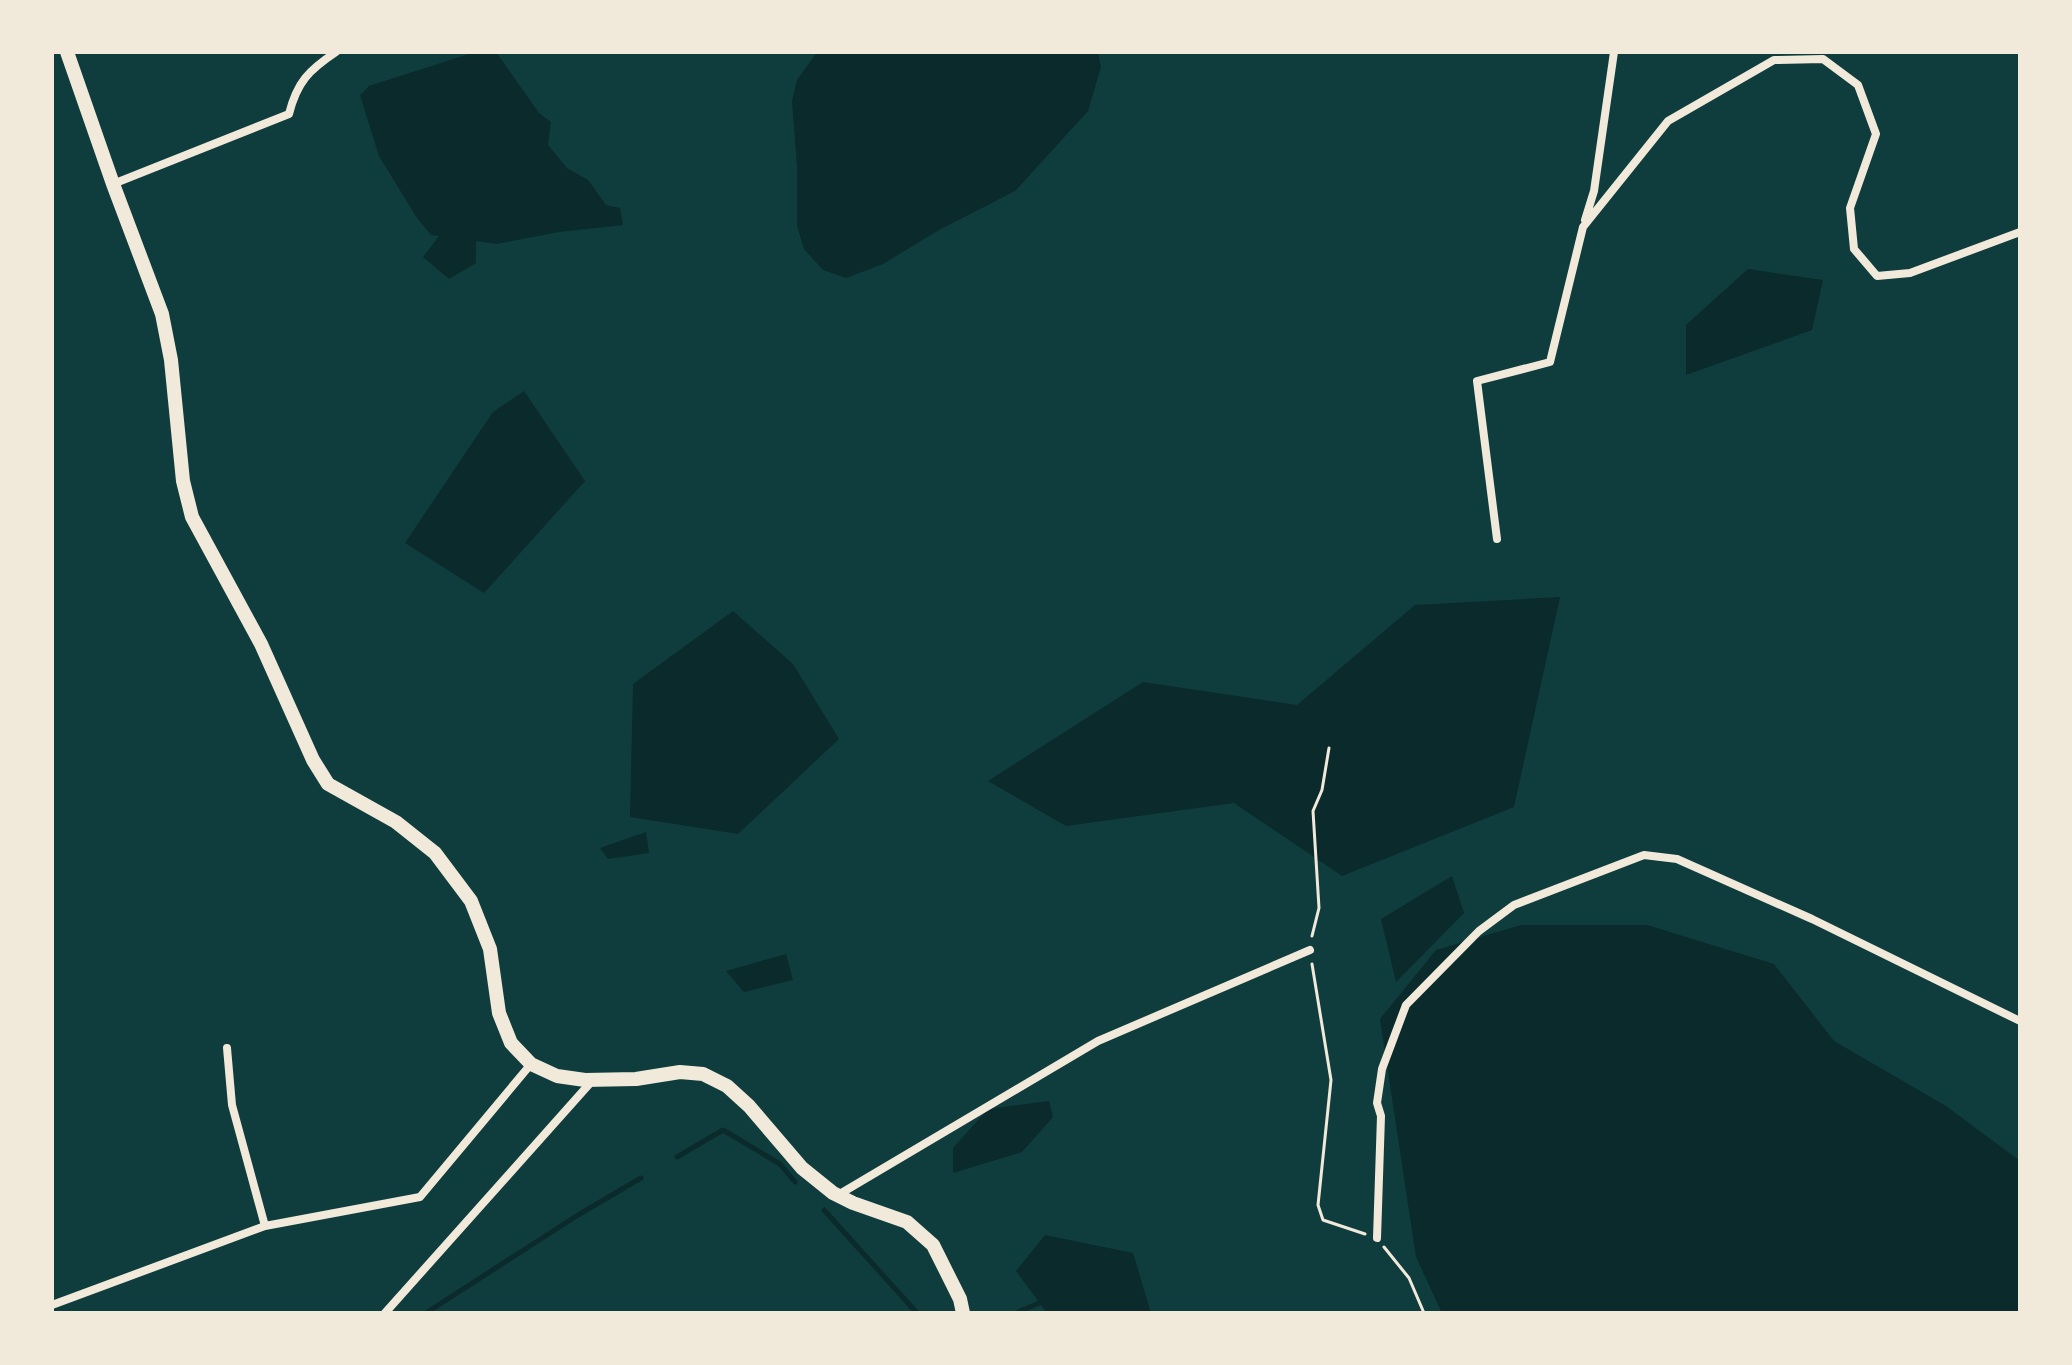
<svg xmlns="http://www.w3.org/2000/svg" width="2072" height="1365" font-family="'Work Sans',sans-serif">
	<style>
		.water { fill: #0a2a2b }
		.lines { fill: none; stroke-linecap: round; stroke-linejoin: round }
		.stream { stroke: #0a2a2b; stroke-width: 5 }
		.path { stroke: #f1e9da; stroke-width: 3 }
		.minor { stroke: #f1e9da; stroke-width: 8 }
		.tertiary { stroke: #f1e9da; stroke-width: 14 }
	</style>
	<rect width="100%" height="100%" fill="#0f3d3e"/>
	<path class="water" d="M475,52H496L539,113L551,122L548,145L567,168L588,180L606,205L620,208L623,225L559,232L497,244L476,241V263L449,279L423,257L439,236L431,235L417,218L379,156L360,95L369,86Z
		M817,52H1098L1101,67L1088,111L1015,191L939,230L883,264L846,278L823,270L804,249L797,226V167L792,101L797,80Z
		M1748,269L1823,280L1812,330L1686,375V325Z
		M524,391L585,481L484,593L405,543L493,412Z
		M1560,597L1514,807L1342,876L1234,803L1066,826L988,781L1143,682L1297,705L1415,605Z
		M733,611L793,664L839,739L738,834L630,817L633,684Z
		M646,832L649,853L608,859L600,848Z
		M1452,876L1464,913L1396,982L1381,919Z
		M1521,925H1647L1774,964L1834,1041L1946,1106L2020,1161V1313H1442L1416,1257L1380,1019L1436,950Z
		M786,954L793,980L744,992L726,971Z
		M1049,1101L1053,1117L1022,1152L953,1173V1148L988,1109Z
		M1045,1235L1133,1253L1151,1313H1047L1016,1271Z"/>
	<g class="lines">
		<path class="stream" d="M677,1157L723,1130L780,1164L795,1182
			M824,1210L917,1313
			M426,1313L578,1215L641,1178
			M1016,1313L1046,1300"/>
		<path class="path" d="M1312,936L1319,908L1313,811L1322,790L1329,748
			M1312,964L1331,1080L1318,1205L1323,1220L1365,1234
			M1384,1247L1409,1278L1424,1313"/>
		<path class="minor" d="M113,184L289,114C297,82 309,70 336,52
			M1585,220L1594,191L1614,52
			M1497,539L1477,381L1550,362L1583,227L1668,121L1774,60L1823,59L1858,85L1876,134L1850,208L1854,249L1877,276L1910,273L2020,232
			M227,1048L232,1105L265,1226
			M838,1195L1098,1041L1310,950
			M1377,1238L1381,1116L1377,1103L1382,1069L1406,1005L1479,931L1514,905L1644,855L1677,859L1812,919L2020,1021
			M52,1305L265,1226L420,1197L531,1064
			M385,1313L592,1081"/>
		<path class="tertiary" d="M67,52L113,184L162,314L171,360L183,481L192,517L261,644L313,760L328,784L396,822L435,853L471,901L490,949L499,1013L511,1043L531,1064L557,1076L585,1080L636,1079L680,1072L703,1074L727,1086L749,1106L802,1168L833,1193L853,1203L907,1222L933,1245L960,1299L963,1313"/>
	</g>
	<rect width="2072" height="1365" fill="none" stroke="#f1e9da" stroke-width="108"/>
</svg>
